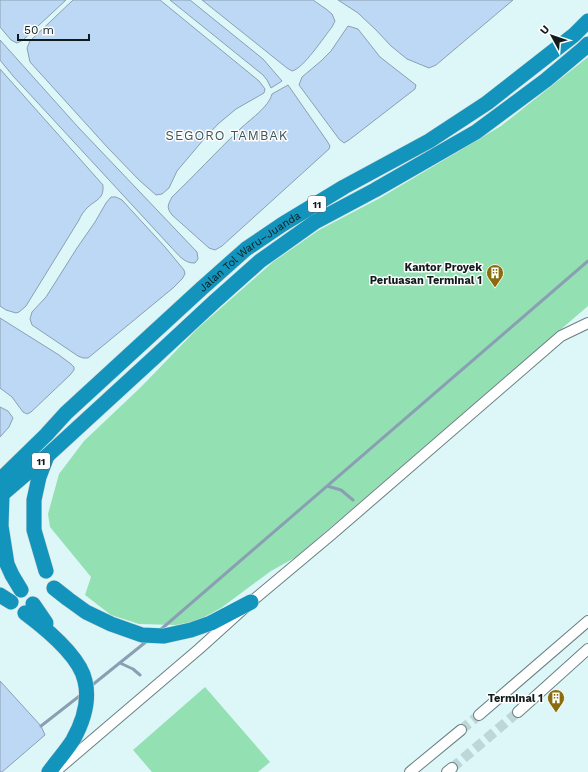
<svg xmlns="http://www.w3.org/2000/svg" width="588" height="772" font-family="'Work Sans',sans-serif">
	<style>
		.green { fill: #93e0b2 }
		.water { fill: #bdd8f4; stroke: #8a9fb3 }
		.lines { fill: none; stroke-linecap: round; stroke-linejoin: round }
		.stream { stroke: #8a9fb3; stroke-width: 3 }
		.tertiary-tunnel { stroke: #bfd6d8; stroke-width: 10; stroke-dasharray: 10 5; stroke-linecap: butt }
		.tertiary-casing { stroke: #6a8184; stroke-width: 12 }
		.motorway-casing { stroke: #d4d6d6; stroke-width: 16 }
		.tertiary { stroke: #fff; stroke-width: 10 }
		.motorway { stroke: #1294bc; stroke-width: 15 }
		.labels { text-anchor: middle; stroke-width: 3; stroke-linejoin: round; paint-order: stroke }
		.shield { fill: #fefefe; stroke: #595f60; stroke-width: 1 }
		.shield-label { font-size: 10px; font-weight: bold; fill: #121b1c }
		.street-label { font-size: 11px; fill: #121b1c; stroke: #fefefe }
		.poi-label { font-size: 11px; font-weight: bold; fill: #121b1c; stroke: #fefefe; text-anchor: end }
		.quarter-label { font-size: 13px; letter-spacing: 1px; fill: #405658; stroke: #fefefe }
	</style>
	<rect width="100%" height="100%" fill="#ddf7f9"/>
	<path class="green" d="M588,57V306L296,557L271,571L221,608L197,621L176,625L139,624L111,615L85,595L91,577L50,527L48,514L59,474L84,441L141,387L197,329L273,262L319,230L380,198L501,126Z
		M205,687L270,762L258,772H152L133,750Z"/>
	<path class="water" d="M0,0H66L23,40L17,43L11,40L0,27Z
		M73,0H160L259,81L265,89L264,93L236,109L218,124L204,139L177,171L169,188L162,194L156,195L139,180L108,148L30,62L27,48L30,41Z
		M170,0H190L263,59L282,81L271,88L267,80L263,75Z
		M202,0H313L326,9L332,14L335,21L332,27C324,37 303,69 292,71L287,68Z
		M338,0H513L436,65L429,68L407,59L391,46L376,30L358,13Z
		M348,26L358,29L380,57L416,85L415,89L349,140L344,143L339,139L299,85L302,77L321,61L331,51Z
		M0,40L78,127L197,252L198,259L195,263C184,264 177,253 170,246L13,76L0,60Z
		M0,69L103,185C104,199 97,199 88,207C84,211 81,215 79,220L26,306L19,312L16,313L6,310L0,306Z
		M288,85L327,141L330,146L329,149L222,246L215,250L209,248L172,215C166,207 168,205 172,197C195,175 216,152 239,130C249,120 269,107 272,94Z
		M111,197H116L122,200L165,247L184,270L185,274L182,279L173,288L88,358H83L78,356L32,325L30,319L32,312L46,297L77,248L95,222L106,203Z
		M0,318L59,355L71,364L74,367V370L70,375L31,412L27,414L23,412L12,397L0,388Z
		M0,407L8,411L13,418L9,427L0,437Z
		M0,681L41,726L45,735L2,772H0Z"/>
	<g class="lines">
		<path class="stream" d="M327,486L341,490L353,500
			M159,631L588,261
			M120,663L133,669L140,675
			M91,686L147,641
			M41,726L82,694"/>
		<path class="tertiary-tunnel" d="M461,730L479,715
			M452,768L518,712"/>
		<defs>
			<path id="tertiary" d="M518,712L588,649
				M479,715L588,621
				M56,771L199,649L251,602L331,535L561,336L588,323
				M410,772L461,730
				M447,772L452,768"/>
			<g id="motorway">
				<path id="s1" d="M0,480L46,435L66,413L201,289L246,249L283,224L344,187L429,141L487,103L574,35L588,21"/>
				<path d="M4,487L2,494L1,526L7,564L12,575L21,590"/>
				<path d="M0,496L48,455L157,355L214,302L260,261L315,222L375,190L476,132L546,80L583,49L588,44"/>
				<path d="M46,571L34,530V500L39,477L47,456"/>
				<path d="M54,588L68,599L86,612L111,624L142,635L164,636L191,630L211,623L251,602"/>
				<path d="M0,595L11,602"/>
				<path d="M33,604L46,623"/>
				<path d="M25,613C45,628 80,656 85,681C90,702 83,722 73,740C66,751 57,761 49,772"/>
			</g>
		</defs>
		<use href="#tertiary" class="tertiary-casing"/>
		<use href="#motorway" class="motorway-casing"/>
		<use href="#tertiary" class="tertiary"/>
		<use href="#motorway" class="motorway"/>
	</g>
	<defs>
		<symbol id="building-pin" viewBox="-11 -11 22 30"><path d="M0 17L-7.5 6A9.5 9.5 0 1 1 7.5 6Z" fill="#8a6c0c" stroke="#fefefe"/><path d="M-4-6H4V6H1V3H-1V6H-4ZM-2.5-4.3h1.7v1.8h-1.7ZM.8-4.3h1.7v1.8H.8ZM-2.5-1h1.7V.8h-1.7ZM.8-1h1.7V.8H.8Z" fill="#fff"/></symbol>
	</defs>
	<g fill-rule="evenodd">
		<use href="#building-pin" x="485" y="263" width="20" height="27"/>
		<use href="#building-pin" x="546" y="688" width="20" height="27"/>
	</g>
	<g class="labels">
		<g class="shield">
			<rect x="308" y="196" width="18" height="16" rx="3"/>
			<rect x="32" y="453" width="18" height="16" rx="3"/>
		</g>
		<g class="shield-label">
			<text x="317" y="208">11</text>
			<text x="41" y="465">11</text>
		</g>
		<g class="street-label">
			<text dy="4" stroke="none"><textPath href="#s1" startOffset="339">Jalan Tol Waru–Juanda</textPath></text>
		</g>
		<g class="poi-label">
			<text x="482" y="271">Kantor Proyek<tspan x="482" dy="13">Perluasan Terminal 1</tspan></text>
			<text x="543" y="702">Terminal 1</text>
		</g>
		<g class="quarter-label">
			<text x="227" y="140">SEGORO TAMBAK</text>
		</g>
	</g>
	<g transform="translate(552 36) rotate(310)" stroke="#fefefe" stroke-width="3" paint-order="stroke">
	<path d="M0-3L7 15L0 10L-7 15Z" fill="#121b1c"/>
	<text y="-6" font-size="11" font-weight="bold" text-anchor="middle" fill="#121b1c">U</text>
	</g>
	<path d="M18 34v6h71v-6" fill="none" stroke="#121b1c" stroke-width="2"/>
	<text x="24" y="34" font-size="12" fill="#121b1c" stroke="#fefefe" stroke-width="3" paint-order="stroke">50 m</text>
</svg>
